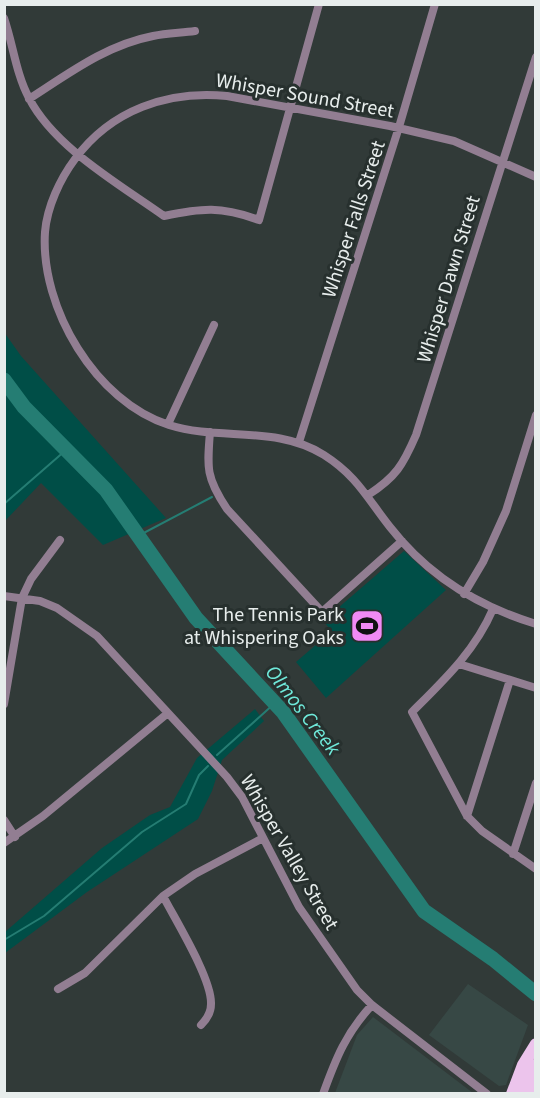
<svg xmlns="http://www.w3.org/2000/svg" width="540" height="1098" font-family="'Source Sans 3',sans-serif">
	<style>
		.built { fill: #374845 }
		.green { fill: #004e47 }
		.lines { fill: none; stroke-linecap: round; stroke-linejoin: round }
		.stream { stroke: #257d73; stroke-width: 2 }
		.river { stroke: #257d73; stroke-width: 15 }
		.minor { stroke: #927e92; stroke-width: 8 }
		.primary { stroke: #ecc4ec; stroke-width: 12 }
		.labels { text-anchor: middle; stroke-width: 6; stroke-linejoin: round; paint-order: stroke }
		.street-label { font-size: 20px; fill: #e7edec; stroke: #27302e }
		.poi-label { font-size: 20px; fill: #e7edec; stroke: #27302e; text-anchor: end }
		.water-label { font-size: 21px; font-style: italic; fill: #6fe9da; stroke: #27302e }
	</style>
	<rect width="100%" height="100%" fill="#313a38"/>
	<path class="built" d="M468,984L528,1025L506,1085L499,1086L429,1035Z
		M373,1017L473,1093H335L357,1035Z"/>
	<path class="green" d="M4,332L21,356L166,518L103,545L41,483L5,521Z
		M404,551L446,590L326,698L296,662L332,631L323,621Z
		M255,709L264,721L222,760L212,791L198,819L87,892L5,953V932L102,848L150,815L170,807L197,758Z"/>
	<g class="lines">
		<path class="stream" d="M4,504L66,450
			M138,536L212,497
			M217,755L275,703
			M4,940L44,916L142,832L186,804L199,775L208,766"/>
		<path class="river" d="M4,380L24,407L106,490L196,618L283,712L424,911L493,959L536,994"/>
		<path class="minor" d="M4,18C13,44 16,74 29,98C54,147 119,184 164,216C202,208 221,206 259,220L319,4
			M29,99C68,74 106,45 153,36C167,33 181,33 195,31
			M536,177L454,141L390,126L227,96C168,90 111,110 75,159C60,179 47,207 45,232C40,308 96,402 169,425C220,441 277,425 324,455C357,476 367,498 390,527C428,576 477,606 536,624
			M168,424L214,325
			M210,432C207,468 206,478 227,509L322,612L402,541
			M299,442L399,127L435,4
			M368,495C396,477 403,465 416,435L536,57
			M464,594L483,562L506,511L536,415
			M4,596L40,601L57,608L97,636L227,777L242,797L299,907L357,990L372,1005L487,1094
			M493,609C475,651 444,680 412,712L467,816L482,831L536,869
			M459,664L536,688
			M4,704L22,598L31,579L60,540
			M467,816L510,680
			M4,820L15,837
			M4,843L43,816L168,713
			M513,854L536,783
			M163,896C176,921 212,979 211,1004C211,1013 207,1019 201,1025
			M58,989L85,973L163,896L195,874L263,838
			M323,1094C336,1058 346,1033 372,1005"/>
		<path class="primary" d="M521,1090L526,1079L536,1065
			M512,1094L523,1065L536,1044
			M531,1094L536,1075"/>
	</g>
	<defs>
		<symbol id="stadium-square" viewBox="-11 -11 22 22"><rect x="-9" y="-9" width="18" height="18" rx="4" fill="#f18af4" stroke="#27302e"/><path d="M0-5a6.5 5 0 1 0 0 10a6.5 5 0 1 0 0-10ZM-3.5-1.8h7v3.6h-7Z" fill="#111"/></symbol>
	</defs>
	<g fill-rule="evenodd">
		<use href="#stadium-square" x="348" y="607" width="38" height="38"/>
	</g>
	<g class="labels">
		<g class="street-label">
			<text transform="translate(305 95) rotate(10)" y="7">Whisper Sound Street</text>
			<text transform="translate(353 219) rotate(-72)" y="7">Whisper Falls Street</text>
			<text transform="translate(448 279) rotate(-73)" y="7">Whisper Dawn Street</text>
			<text transform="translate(290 852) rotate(60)" y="7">Whisper Valley Street</text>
		</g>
		<g class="poi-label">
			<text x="344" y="621">The Tennis Park<tspan x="344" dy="23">at Whispering Oaks</tspan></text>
		</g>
		<g class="water-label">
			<text transform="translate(303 710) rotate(52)" y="7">Olmos Creek</text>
		</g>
	</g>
	<rect width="540" height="1098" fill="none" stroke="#e7edec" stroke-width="12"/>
</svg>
